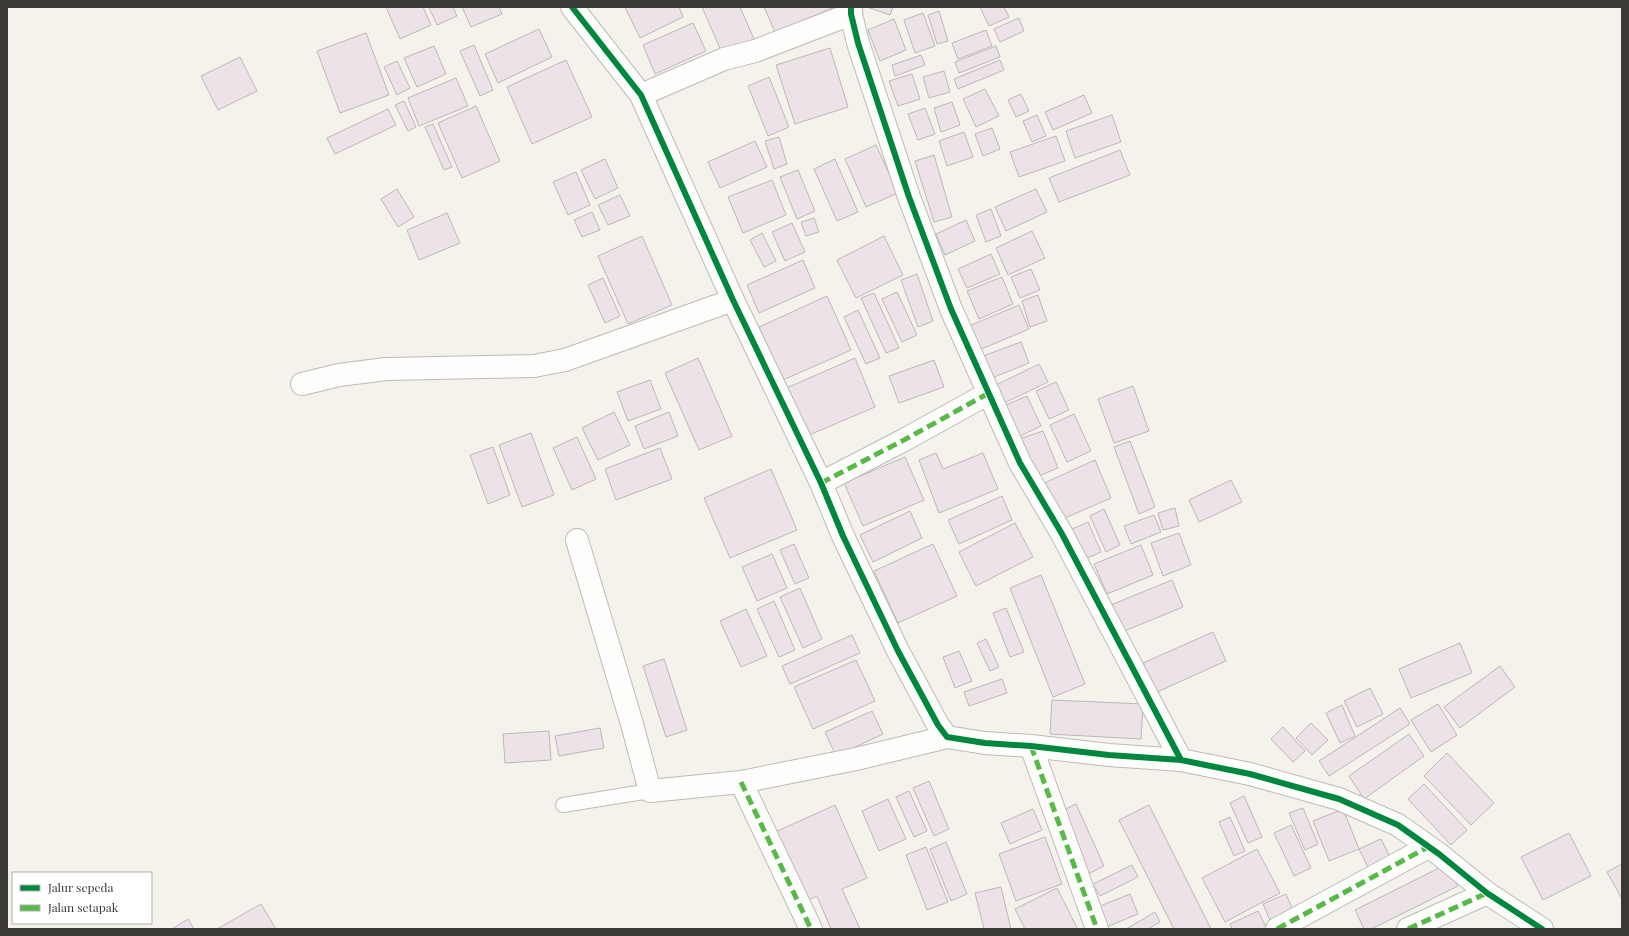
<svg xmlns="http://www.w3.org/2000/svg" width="1629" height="936" font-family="'Playfair Display',serif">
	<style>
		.building { fill: #ede2e8; stroke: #bbb8b7 }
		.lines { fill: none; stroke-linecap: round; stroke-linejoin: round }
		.service-casing { stroke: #bcbbb6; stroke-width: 16 }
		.minor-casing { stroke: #bcbbb6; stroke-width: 24 }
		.service { stroke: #fdfdfc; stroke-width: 14 }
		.minor { stroke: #fdfdfc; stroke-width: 22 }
		.quiet { stroke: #58b947; stroke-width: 5; stroke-dasharray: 10 5; stroke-linecap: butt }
		.cycleway-casing { stroke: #fff; stroke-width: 8 }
		.cycleway { stroke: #00873e; stroke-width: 6 }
	</style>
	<rect width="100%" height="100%" fill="#f4f2eb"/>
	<path class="building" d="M386,7H423L431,25L400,39Z
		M429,7H453L457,16L437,25Z
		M462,7H499L502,14L471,27Z
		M625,7H679L683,17L640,38Z
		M702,7H740L754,39L722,53Z
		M764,7H835L775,32Z
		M867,7H893L890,15Z
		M980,7H1004L1009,17L989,26Z
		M939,11L948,41L937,44L928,15Z
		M923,13L935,46L915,53L904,20Z
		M1019,18L1024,31L1000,42L994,29Z
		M894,19L906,50L880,61L868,30Z
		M693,23L706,51L655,74L643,45Z
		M539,29L552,57L498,83L485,54Z
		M986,30L992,46L958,59L952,43Z
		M366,33L389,95L340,113L317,51Z
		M474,45L493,90L480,96L460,51Z
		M434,46L446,74L417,87L404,58Z
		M996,46L1000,57L959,73L955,62Z
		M830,48L848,107L795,124L776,65Z
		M921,55L925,65L895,76L892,65Z
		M240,57L257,91L218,110L201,76Z
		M566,60L592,117L532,144L507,87Z
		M1000,60L1004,70L958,89L954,79Z
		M397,61L410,88L397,95L384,67Z
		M944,71L950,92L929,98L923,77Z
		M912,74L920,99L898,106L889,81Z
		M769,77L789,127L768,136L748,86Z
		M456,78L468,106L419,126L408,98Z
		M985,89L999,116L976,127L963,99Z
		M1021,94L1029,111L1016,117L1008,100Z
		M1084,95L1092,113L1053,130L1045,112Z
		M404,101L416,127L408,131L395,105Z
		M952,102L960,125L941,132L934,108Z
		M476,106L500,161L462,178L438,123Z
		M925,108L935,134L918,140L908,114Z
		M388,109L396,125L335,154L327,138Z
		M1037,115L1046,136L1032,142L1023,121Z
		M1112,115L1121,142L1075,158L1066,131Z
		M433,124L452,167L444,170L425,127Z
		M992,128L1000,149L983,156L975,134Z
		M964,132L973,157L947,166L939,141Z
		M1056,136L1065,161L1019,177L1010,152Z
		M779,137L787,164L774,169L765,141Z
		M755,141L767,167L720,188L708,162Z
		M876,145L898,193L866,207L845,159Z
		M1120,150L1130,175L1059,202L1049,178Z
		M934,155L952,217L934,222L915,161Z
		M605,159L618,188L595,199L581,170Z
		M835,159L858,212L837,221L814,169Z
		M798,170L815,211L797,219L780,177Z
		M576,172L590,205L568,215L553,182Z
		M772,180L786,215L743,233L728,197Z
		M397,189L414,217L398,227L381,199Z
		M1036,189L1047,212L1006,231L995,207Z
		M620,195L630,216L608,225L598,205Z
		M991,209L1001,236L986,242L976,215Z
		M592,212L600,230L582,237L574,220Z
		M447,213L460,243L419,260L407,230Z
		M814,218L819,232L806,236L801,222Z
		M966,220L975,241L945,255L936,234Z
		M792,223L805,252L785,261L772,232Z
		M1032,231L1045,258L1008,275L996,248Z
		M762,233L776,261L764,267L750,240Z
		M642,236L672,305L628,324L598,256Z
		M884,236L903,275L856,298L837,260Z
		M991,254L1000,274L967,288L958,269Z
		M803,260L815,288L759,313L747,285Z
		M1031,269L1040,290L1020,298L1011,277Z
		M917,274L933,321L918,327L901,280Z
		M1002,277L1013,304L979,319L967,291Z
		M603,278L620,316L605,323L588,285Z
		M897,292L917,335L902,342L882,299Z
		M874,293L899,348L886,353L861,298Z
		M1038,295L1047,321L1030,327L1022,301Z
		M827,296L851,350L783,380L759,327Z
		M1019,305L1029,329L979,350L969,326Z
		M858,310L880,358L866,364L844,317Z
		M1021,342L1029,363L987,380L978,358Z
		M698,358L732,436L699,450L665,373Z
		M855,358L875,407L802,438L782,390Z
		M934,360L944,387L899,403L889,376Z
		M1039,364L1048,382L998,406L990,388Z
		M650,380L661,409L628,421L617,392Z
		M1056,382L1069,410L1049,419L1036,391Z
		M1133,386L1149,431L1114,443L1098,399Z
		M1027,396L1041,426L1018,437L1004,406Z
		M614,412L630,445L598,460L582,428Z
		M669,412L678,436L644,449L635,426Z
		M1074,414L1091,451L1067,462L1050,425Z
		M1043,431L1058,468L1034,478L1019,439Z
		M531,433L554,495L522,507L499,445Z
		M577,437L596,479L572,490L553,448Z
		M1130,441L1155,507L1139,514L1114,447Z
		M493,447L510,495L488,504L470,455Z
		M660,448L672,479L616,500L605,469Z
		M936,453L943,469L983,453L998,489L939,513L919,460Z
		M905,457L924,500L863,526L844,483Z
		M1095,460L1111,498L1058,521L1042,484Z
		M771,469L797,530L730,558L704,498Z
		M1231,480L1242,502L1199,522L1189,500Z
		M1002,496L1012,520L959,544L948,520Z
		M1175,508L1179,526L1163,530L1158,513Z
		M1104,509L1120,545L1106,552L1090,516Z
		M910,511L922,538L873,562L860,535Z
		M1154,515L1161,532L1131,544L1124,526Z
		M1088,522L1101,552L1083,560L1070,530Z
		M1015,523L1033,557L976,586L959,552Z
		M1179,533L1191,565L1163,576L1151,543Z
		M794,544L809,578L795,584L780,550Z
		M933,544L957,596L898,623L874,571Z
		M1141,545L1153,575L1107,594L1094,564Z
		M772,554L787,588L757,601L742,567Z
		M1041,575L1085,684L1053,697L1010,588Z
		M1172,580L1183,607L1122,632L1111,605Z
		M800,588L822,639L803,648L780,597Z
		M774,601L795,650L779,657L757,609Z
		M1006,608L1024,652L1010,657L993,613Z
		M746,609L767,656L741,667L720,621Z
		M1213,632L1226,661L1157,692L1143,663Z
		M852,635L860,653L790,684L782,666Z
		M986,639L999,667L990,671L977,643Z
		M1460,643L1472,673L1411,698L1399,669Z
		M959,651L972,681L955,688L943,657Z
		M664,659L687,730L666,737L643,666Z
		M856,660L875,701L813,729L794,687Z
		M1500,666L1515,687L1460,728L1444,707Z
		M1002,679L1007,693L969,706L964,692Z
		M1370,688L1383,714L1357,727L1344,701Z
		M1052,700L1143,704L1141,739L1050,734Z
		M1438,704L1457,735L1431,752L1411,720Z
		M1342,705L1355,736L1340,743L1326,713Z
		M1400,708L1410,724L1329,776L1319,761Z
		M872,711L883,734L836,756L825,732Z
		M1311,723L1328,740L1312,755L1296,738Z
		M1283,727L1305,751L1293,762L1271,739Z
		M600,728L604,748L559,756L555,736Z
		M549,731L551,760L505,763L503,734Z
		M1409,734L1424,756L1364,799L1349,776Z
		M1447,753L1494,803L1471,825L1424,776Z
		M929,781L949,829L934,836L913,788Z
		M1424,784L1467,830L1451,845L1408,799Z
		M909,791L927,831L914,837L896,797Z
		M1244,796L1262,837L1248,843L1230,803Z
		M888,799L906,839L879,851L862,811Z
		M1076,804L1104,866L1088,874L1059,812Z
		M835,805L867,878L842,889L860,929H831L817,896L804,902L773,833Z
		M1149,805L1211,929H1174L1119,820Z
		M1303,808L1318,844L1305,850L1289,813Z
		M1033,809L1042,830L1010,844L1001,823Z
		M1343,809L1359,849L1329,861L1313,821Z
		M1230,817L1245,851L1234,856L1219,822Z
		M1291,825L1311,868L1294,876L1274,833Z
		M1569,833L1591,876L1543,900L1521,857Z
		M1045,837L1062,884L1016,901L999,854Z
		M1381,839L1392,861L1370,871L1359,849Z
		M946,842L967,894L951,901L930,849Z
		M926,847L948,902L927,910L906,855Z
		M1257,849L1280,893L1225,922L1202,878Z
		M1447,864L1458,886L1371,929H1364L1355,910Z
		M1622,864V899L1607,872Z
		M1132,865L1138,877L1100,896L1093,884Z
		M1001,887L1011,929H984L975,893Z
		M1057,888L1077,928L1074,929H1025L1015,909Z
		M1130,894L1138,914L1104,928L1095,908Z
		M1286,894L1295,915L1272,925L1263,904Z
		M261,904L276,929H217Z
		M1258,911L1267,929H1232L1230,924Z
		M1155,912L1160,922L1148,929H1126Z
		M188,919L194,929H172Z"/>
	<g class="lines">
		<defs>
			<path id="service" d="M563,805L650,791"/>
			<path id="minor" d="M572,7L641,95L733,300L821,483L843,536L898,651L938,725L947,737L985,743L1031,746L1109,755L1181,760L1250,774L1339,799L1398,825L1439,854L1487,893L1542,929
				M851,7V14L858,43L909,197L951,309L1020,463L1062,534L1181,760
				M641,95L724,59L755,51L851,14
				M302,384L339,375L386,369L534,366L565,360L733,300
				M821,483L904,440L989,393
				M577,540L632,724L650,791L741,782L856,759L947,737
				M1031,746L1097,929
				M741,782L811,929
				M1277,929L1428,847
				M1408,929L1487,893"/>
		</defs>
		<use href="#service" class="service-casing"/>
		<use href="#minor" class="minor-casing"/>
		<use href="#service" class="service"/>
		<use href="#minor" class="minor"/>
		<path class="quiet" d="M821,483L904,440L989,393L990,395
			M1031,746L1097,929
			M741,782L811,929
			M1277,929L1428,847
			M1408,929L1487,893"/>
		<defs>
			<path id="cycleway" d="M572,7L641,95L733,300L821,483L843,536L898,651L938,725L947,737L985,743L1031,746L1109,755L1181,760L1250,774L1339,799L1398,825L1439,854L1487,893L1542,929
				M851,7V14L858,43L909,197L951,309L1020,463L1062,534L1181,760"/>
		</defs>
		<use href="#cycleway" class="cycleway-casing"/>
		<use href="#cycleway" class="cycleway"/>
	</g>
	<rect width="1629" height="936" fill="none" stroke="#3b3935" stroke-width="16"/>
	<rect x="12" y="872" width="140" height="52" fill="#ffffff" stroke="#b1b0ae"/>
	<rect x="20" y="885" width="20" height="6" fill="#00873e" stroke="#b1b0ae"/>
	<text x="48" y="892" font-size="12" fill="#3b3935">Jalur sepeda</text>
	<rect x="20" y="905" width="20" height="6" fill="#58b947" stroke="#b1b0ae"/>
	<text x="48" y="912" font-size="12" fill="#3b3935">Jalan setapak</text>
</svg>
